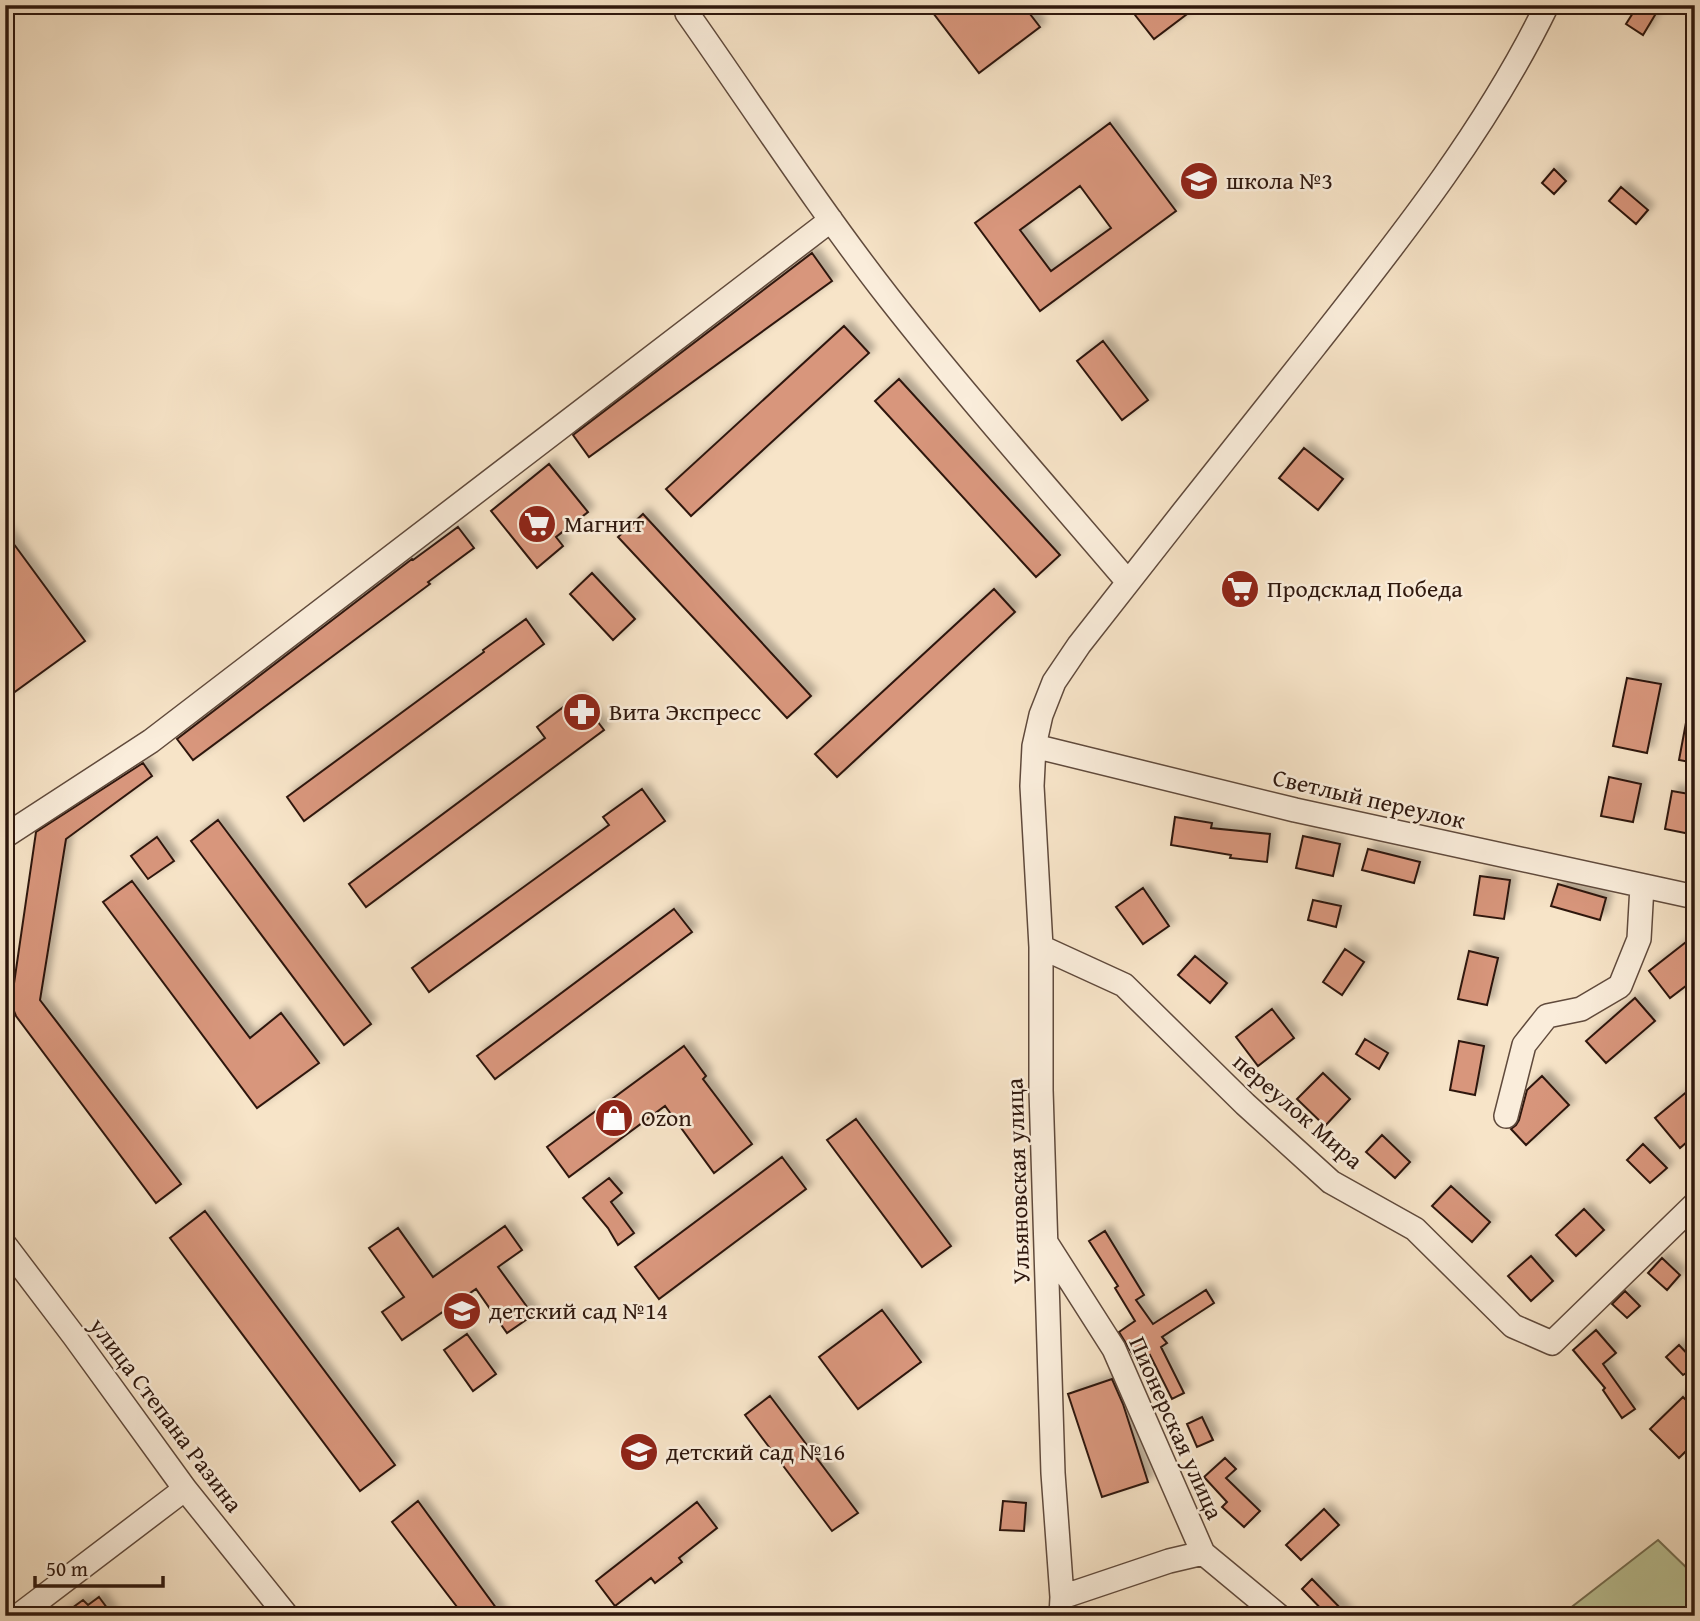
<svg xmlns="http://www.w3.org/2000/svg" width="1700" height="1621" font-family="'Gentium Book Plus',serif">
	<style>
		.green { fill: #bbc497; stroke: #746e52; stroke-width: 2 }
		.building { fill: #d8967c; stroke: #2e170d; stroke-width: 2; fill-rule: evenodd; filter: url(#shadow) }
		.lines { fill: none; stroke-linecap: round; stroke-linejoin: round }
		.minor-casing { stroke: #604a3c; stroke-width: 26 }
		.minor { stroke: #faeddb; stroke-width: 23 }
		.labels { text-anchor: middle; stroke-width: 5; stroke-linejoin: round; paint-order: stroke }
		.poi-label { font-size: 24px; fill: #2e170d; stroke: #faeddb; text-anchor: start }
		.street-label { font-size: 24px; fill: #2e170d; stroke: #faeddb }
	</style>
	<defs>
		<filter id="shadow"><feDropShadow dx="6" dy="-6" stdDeviation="3.5" flood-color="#0004"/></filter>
	</defs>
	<rect width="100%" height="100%" fill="#f7e4c8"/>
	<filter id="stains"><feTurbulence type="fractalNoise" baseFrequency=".00286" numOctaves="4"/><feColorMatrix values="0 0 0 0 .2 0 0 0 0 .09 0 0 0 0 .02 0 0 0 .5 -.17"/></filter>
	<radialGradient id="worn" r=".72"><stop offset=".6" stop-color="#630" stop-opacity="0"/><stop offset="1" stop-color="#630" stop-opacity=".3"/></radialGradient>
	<path class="green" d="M1658,1540L1695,1576V1616H1560Z"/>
	<path class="building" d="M927,5H1023L1040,27L979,73Z
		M1147,5H1199L1154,39L1135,15Z
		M1638,5H1661L1643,35L1626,24Z
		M1110,123L1176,211L1040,311L975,223ZM1080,186L1111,228L1051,271L1020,230Z
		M1554,169L1566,181L1554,194L1542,183Z
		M1621,187L1648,210L1636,224L1609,201Z
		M812,253L832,281L589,457L573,435Z
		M844,326L869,353L691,516L666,489Z
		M1103,341L1148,400L1122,420L1077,361Z
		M899,379L1060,555L1036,577L875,401Z
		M1304,448L1343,479L1318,510L1279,478Z
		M549,464L588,512L556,537L563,546L537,568L491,511Z
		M643,514L811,696L787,718L618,537Z
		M458,527L474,548L428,582L430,584L193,760L177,739L412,559L413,560Z
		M5,532L85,641L5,699Z
		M592,573L635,619L613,640L570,594Z
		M994,589L1015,612L837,777L815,754Z
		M526,619L544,644L304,821L287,797L484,652L483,650Z
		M1627,678L1661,684L1647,753L1613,746Z
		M578,696L604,730L366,907L349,884L545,738L537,727Z
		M1688,712H1695V763L1679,760Z
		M143,763L152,776L66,839L40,1000L181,1184L156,1203L16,1016L11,1004L36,832Z
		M1609,777L1641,784L1633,822L1601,816Z
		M642,789L665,821L429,992L412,968L609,825L603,817Z
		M1672,791L1695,795V835L1665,829Z
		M1175,817L1212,823L1211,828L1270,834L1267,862L1230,858L1231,855L1171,845Z
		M218,820L371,1024L344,1045L191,841Z
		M1303,836L1340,844L1333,876L1296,868Z
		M157,837L174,861L148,879L131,856Z
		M1368,849L1420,862L1414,883L1362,870Z
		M1480,876L1510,880L1504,919L1474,915Z
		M132,881L250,1038L281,1013L319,1063L257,1108L103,902Z
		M1558,884L1606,898L1600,920L1551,906Z
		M1143,888L1169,926L1143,944L1116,907Z
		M1313,900L1341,906L1336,927L1308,920Z
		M674,909L692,932L495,1079L477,1056Z
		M1695,935V979L1670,998L1649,971Z
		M1345,949L1364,962L1342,995L1323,982Z
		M1469,951L1498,958L1487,1005L1458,999Z
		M1195,956L1227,983L1210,1003L1178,975Z
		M1635,998L1655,1021L1606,1063L1586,1041Z
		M1272,1009L1294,1038L1258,1066L1236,1037Z
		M1365,1039L1388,1053L1379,1069L1356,1054Z
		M1459,1041L1484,1046L1475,1095L1450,1090Z
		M684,1046L706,1076L703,1079L752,1144L714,1173L665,1106L569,1177L547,1147Z
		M1323,1073L1350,1099L1325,1126L1297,1099Z
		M1542,1076L1569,1105L1526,1145L1511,1129L1516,1125L1519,1120L1527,1090Z
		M1695,1085V1135L1680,1148L1655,1118Z
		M856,1119L951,1246L922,1267L827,1140Z
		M1382,1135L1410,1162L1395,1178L1366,1152Z
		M1643,1144L1667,1168L1650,1183L1627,1160Z
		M782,1157L806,1189L659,1299L635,1267Z
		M609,1178L622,1193L611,1202L634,1233L618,1245L608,1228L583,1198Z
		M1451,1186L1490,1222L1472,1242L1432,1206Z
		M1584,1209L1604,1230L1576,1256L1556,1235Z
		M205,1211L395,1465L360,1491L170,1238Z
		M505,1226L522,1250L498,1267L533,1315L507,1333L476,1289L402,1340L382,1312L404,1297L369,1248L398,1228L433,1277Z
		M1105,1231L1144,1295L1136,1300L1153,1324L1206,1290L1214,1303L1162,1337L1167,1343L1161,1347L1184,1393L1172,1399L1150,1355L1138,1363L1119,1332L1135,1321L1115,1288L1118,1286L1089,1241Z
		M1531,1256L1553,1281L1531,1301L1508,1276Z
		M1662,1258L1680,1275L1667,1290L1648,1273Z
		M1625,1291L1640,1306L1627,1318L1612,1304Z
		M882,1310L921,1362L858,1409L819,1357Z
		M1596,1330L1616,1353L1603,1364L1635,1409L1622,1418L1603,1390L1605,1388L1573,1350Z
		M467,1334L496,1374L473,1391L444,1350Z
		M1679,1345L1695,1362V1367L1683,1375L1666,1357Z
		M1112,1379L1123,1404L1148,1482L1102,1497L1068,1394Z
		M770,1396L858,1513L832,1531L745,1415Z
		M1683,1397L1695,1409V1442L1679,1458L1650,1429Z
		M1202,1417L1213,1440L1197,1447L1187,1424Z
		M1225,1458L1236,1469L1226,1478L1260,1511L1244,1527L1222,1507L1227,1502L1204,1477Z
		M418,1501L502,1616H464L392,1522Z
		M1003,1501L1026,1503L1024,1531L1000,1530Z
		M697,1502L717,1528L679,1558L682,1562L655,1583L651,1578L615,1606L596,1581Z
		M1324,1509L1339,1525L1301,1560L1286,1545Z
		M1312,1579L1348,1616H1328L1302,1589Z
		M99,1597L113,1616H61L83,1600L88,1605Z"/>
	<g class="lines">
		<defs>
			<path id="minor" d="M685,5L687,13C754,108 817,206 889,298C965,395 1048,488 1128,582
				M1034,746L1295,810L1695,897
				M5,836L151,741L831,220
				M1041,947L1124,985L1245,1104L1331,1182L1415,1229L1513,1326L1552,1343L1695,1204
				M1506,1116L1524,1045L1547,1016L1581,1009L1620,986L1639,939L1642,886
				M1047,1244L1114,1349L1203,1553L1279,1616
				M5,1245L74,1336L185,1489L287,1616
				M1062,1597L1169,1561L1203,1553
				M18,1616L185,1489
				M1061,1616L1062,1597L1053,1473L1041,1090V947L1032,786L1034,746L1041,715L1054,682L1079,645C1157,545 1236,445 1315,346C1400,238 1487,129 1547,5"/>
		</defs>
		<use href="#minor" class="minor-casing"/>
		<use href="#minor" class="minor"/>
	</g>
	<defs>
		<symbol id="school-disc" viewBox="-11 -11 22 22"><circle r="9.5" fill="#8f2418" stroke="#faeddb"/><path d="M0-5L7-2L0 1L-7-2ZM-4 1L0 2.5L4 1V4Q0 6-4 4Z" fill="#fff"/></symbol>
		<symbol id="supermarket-disc" viewBox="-11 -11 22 22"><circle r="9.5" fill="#8f2418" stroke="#faeddb"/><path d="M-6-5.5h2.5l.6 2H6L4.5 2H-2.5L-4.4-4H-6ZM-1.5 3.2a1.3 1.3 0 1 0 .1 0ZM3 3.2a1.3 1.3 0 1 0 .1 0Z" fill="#fff"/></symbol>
		<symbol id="pharmacy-disc" viewBox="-11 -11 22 22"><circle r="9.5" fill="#8f2418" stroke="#faeddb"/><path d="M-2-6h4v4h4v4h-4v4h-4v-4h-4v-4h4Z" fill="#fff"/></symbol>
		<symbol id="shop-disc" viewBox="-11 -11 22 22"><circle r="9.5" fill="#8f2418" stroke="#faeddb"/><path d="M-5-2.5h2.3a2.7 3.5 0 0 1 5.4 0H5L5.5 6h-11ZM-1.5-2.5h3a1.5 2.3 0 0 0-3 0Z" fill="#fff"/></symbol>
	</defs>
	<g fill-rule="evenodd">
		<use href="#school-disc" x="1177" y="159" width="44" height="44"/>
		<use href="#supermarket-disc" x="515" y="502" width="44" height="44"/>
		<use href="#supermarket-disc" x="1218" y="567" width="44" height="44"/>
		<use href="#pharmacy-disc" x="560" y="690" width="44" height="44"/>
		<use href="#shop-disc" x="592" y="1096" width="44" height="44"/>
		<use href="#school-disc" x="440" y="1289" width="44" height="44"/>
		<use href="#school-disc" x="617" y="1430" width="44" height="44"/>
	</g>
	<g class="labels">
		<g class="poi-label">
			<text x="1226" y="189">школа №3</text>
			<text x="564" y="532">Магнит</text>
			<text x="1267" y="597">Продсклад Победа</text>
			<text x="609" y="720">Вита Экспресс</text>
			<text x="641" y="1126">Ozon</text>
			<text x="489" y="1319">детский сад №14</text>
			<text x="666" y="1460">детский сад №16</text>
		</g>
		<g class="street-label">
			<text transform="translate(1369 799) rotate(13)" y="8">Светлый переулок</text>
			<text transform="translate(1298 1111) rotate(41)" y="8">переулок Мира</text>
			<text transform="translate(1018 1181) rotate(-92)" y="8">Ульяновская улица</text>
			<text transform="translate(166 1415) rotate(53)" y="8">улица Степана Разина</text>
			<text transform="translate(1176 1428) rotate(66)" y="8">Пионерская улица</text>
		</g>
	</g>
	<rect width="1700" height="1621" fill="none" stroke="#f7e4c8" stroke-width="28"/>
	<rect x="7" y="7" width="1686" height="1607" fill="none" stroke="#2e170d" stroke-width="3.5"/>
	<rect x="14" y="14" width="1672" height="1593" fill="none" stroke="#2e170d" stroke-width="2"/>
	<path d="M35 1576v10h128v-10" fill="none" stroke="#2e170d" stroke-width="3.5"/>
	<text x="46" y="1576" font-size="21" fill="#2e170d" stroke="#faeddb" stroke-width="5" paint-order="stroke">50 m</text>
	<rect width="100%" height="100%" filter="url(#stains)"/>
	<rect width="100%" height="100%" fill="url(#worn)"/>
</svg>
